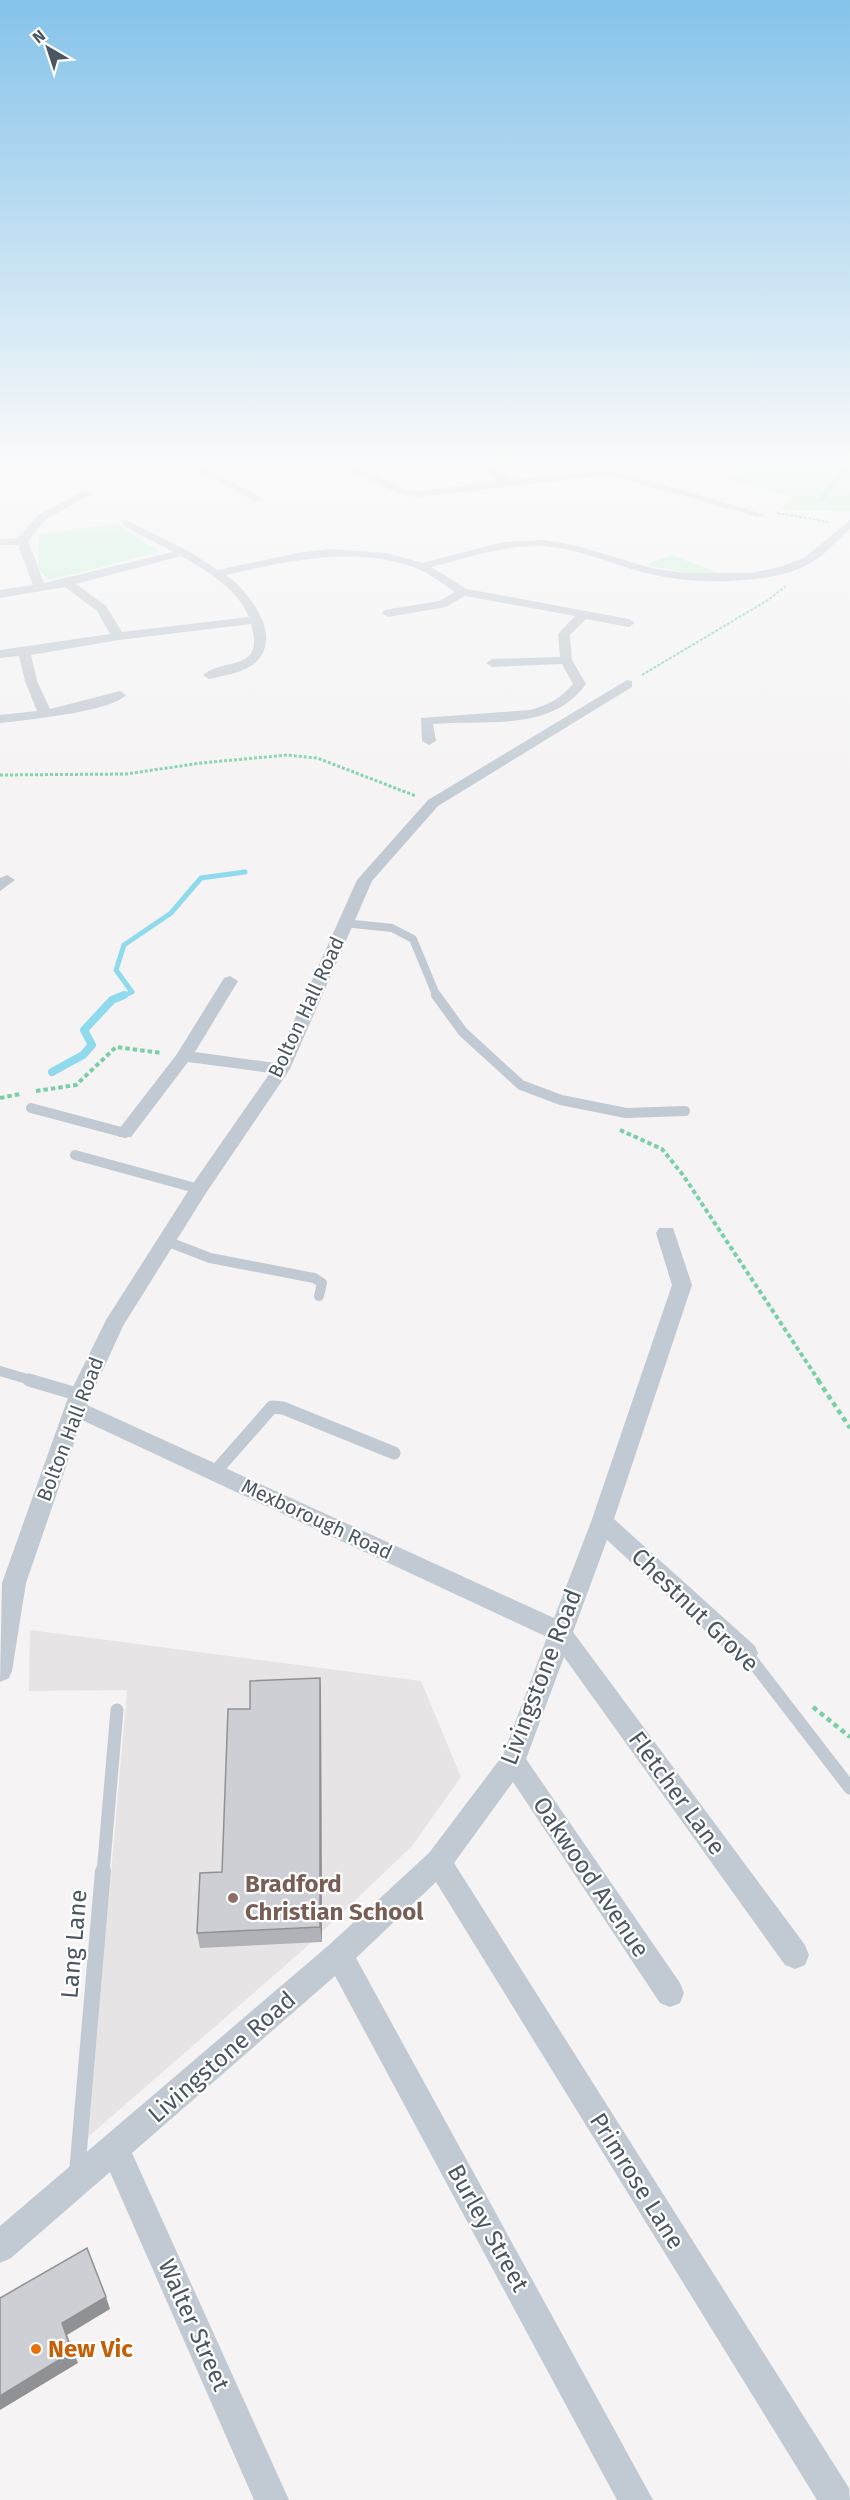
<svg xmlns="http://www.w3.org/2000/svg" width="850" height="2500" font-family="'Fira Sans',sans-serif">
	<style>
		.education { fill: #e6e4e5 }
		.green { fill: #c3f1d5 }
		.lines { fill: none; stroke-linecap: round; stroke-linejoin: round }
		.stream-far2 { stroke: #90daee; stroke-width: 4.5 }
		.stream-far1 { stroke: #90daee; stroke-width: 5 }
		.stream { stroke: #90daee; stroke-width: 8 }
		.path-far3 { stroke: #7ad0a6; stroke-width: 2; stroke-dasharray: 3 1.5; stroke-linecap: butt }
		.path-far2 { stroke: #7ad0a6; stroke-width: 3; stroke-dasharray: 3 2; stroke-linecap: butt }
		.path-far1 { stroke: #7ad0a6; stroke-width: 4; stroke-dasharray: 4.5 3; stroke-linecap: butt }
		.path { stroke: #7ad0a6; stroke-width: 4.5; stroke-dasharray: 5 4; stroke-linecap: butt }
		.lane-far3 { stroke: #c1cad2; stroke-width: 8 }
		.lane-far2 { stroke: #c1cad2; stroke-width: 10 }
		.lane-far1 { stroke: #c1cad2; stroke-width: 13 }
		.lane { stroke: #c1cad2; stroke-width: 16 }
		.street { fill: #c1cad2; fill-rule: evenodd }
		.wall { fill: #b0b2b7 }
		.shaded-wall { fill: #909195 }
		.building { fill: #cdcfd5; stroke: #909195; stroke-width: 1.5 }
		.education-dot { fill: #8d6e63; stroke: #fff; stroke-width: 2 }
		.food-dot { fill: #e8710a; stroke: #fff; stroke-width: 2 }
		.labels { text-anchor: middle; stroke-width: 4.5; stroke-linejoin: round; paint-order: stroke }
		.street-label { font-size: 20px; fill: #4a5661; stroke: #fff }
		.near-street-label { font-size: 24px; fill: #4a5661; stroke: #fff }
		.near-education-label { font-size: 24px; font-weight: bold; fill: #785e54; stroke: #fff; text-anchor: start }
		.near-food-label { font-size: 24px; font-weight: bold; fill: #c56008; stroke: #fff; text-anchor: start }
	</style>
	<rect width="100%" height="100%" fill="#f5f3f3"/>
	<path class="education" d="M30,1630L421,1681L461,1777L412,1846L303,1950L88,2137L127,1690L29,1691Z"/>
	<path class="green" d="M762,460H850V511L778,510L795,498L727,479Z
		M118,524L159,552L50,580L39,571L38,534Z
		M672,555L718,573H690L645,565Z"/>
	<g class="lines">
		<path class="stream-far2" d="M820,501L845,469"/>
		<path class="stream-far1" d="M120,997L132,992L116,970L124,945L171,913L201,878L245,872"/>
		<path class="stream" d="M52,1072L83,1055L92,1045L84,1030L112,1000L124,995"/>
		<path class="path-far3" d="M777,513L829,522
			M642,675L768,600L786,586"/>
		<path class="path-far2" d="M0,775L126,774L201,763L287,755L317,758L416,796"/>
		<path class="path-far1" d="M36,1091L76,1085L116,1047L162,1053
			M0,1098L20,1094
			M620,1130L662,1149L683,1175L819,1381"/>
		<path class="path" d="M818,1380L850,1428
			M813,1707L850,1737"/>
		<path class="lane-far3" d="M344,923L392,928L413,939L437,997"/>
		<path class="lane-far2" d="M436,995L463,1032L521,1085L561,1100L626,1113L685,1111
			M31,1108L125,1133
			M75,1155L199,1189
			M166,1241L210,1258L314,1278L322,1283L319,1296
			M0,1371L34,1381"/>
		<path class="lane-far1" d="M29,1380L80,1395
			M215,1472L272,1407L283,1408L394,1453
			M746,1653L850,1788
			M103,1873L117,1710"/>
		<path class="lane" d="M77,2173L103,1871"/>
		<path class="street" d="M179,460H192L264,499L255,501Z
			M326,460H339L406,489L417,491L498,482L478,460H489L508,480L592,471H616L767,515L758,517L616,477H592L417,497L400,494Z
			M84,491L93,493L45,520L28,541L44,583L173,552L122,525V521L126,520L190,552L218,570L297,553L330,549L387,553L422,563L503,542L543,540L578,546L651,568L686,573H751L780,567L804,558L850,520V529C838,539 826,554 812,562C775,586 688,585 646,573C612,564 579,549 544,546C506,544 468,558 431,567L467,589L629,619L635,623L629,627L586,619L570,635L572,660L586,684C551,733 486,719 433,724L436,741L429,745L422,741L421,718L530,710C549,705 561,698 573,684L562,664L492,667L486,663L492,659L560,657L558,634L575,616L465,596L446,607L388,617L382,613L384,610L439,601L455,592C443,584 429,573 416,568C353,545 288,561 226,575C248,591 283,634 257,661C245,673 225,675 209,679L203,675C223,657 266,673 251,624L119,640L31,655L37,681L50,709L120,691L126,695C110,712 26,720 0,723V715L37,711L25,681L19,656L0,658V650L110,634L97,611L65,587L0,598V590L33,585L18,545H0V539L18,538L38,515ZM181,556C207,571 237,588 249,617L122,632L106,606L76,584Z
			M627,680L632,681V687L438,806L372,881L290,1069L206,1193L123,1326L87,1405L554,1618L591,1522L672,1285L656,1233L659,1228H673L692,1285L614,1519L755,1646L758,1653L755,1660L746,1663L737,1660L607,1540L573,1632L805,1945L809,1955L805,1965L795,1969L785,1965L564,1657L526,1759L680,1983L684,1993L680,2003L670,2007L660,2003L513,1782L454,1863L849,2488L850,2500H817L436,1882L356,1958L653,2500H617L335,1976L132,2153L289,2500H254L110,2172L11,2258L0,2263V2226L329,1945L429,1853L503,1755L547,1637L82,1420L26,1583L12,1671L9,1678L0,1682L2,1583L69,1395L106,1320L192,1185L270,1073L188,1062L131,1137H119L116,1133L119,1129L177,1054L224,978L230,976L238,981L195,1052L275,1063L357,880L428,800Z
			M7,875L15,880L0,891V878Z"/>
	</g>
	<path class="wall" d="M320,1678L321,1693L322,1942L200,1948L197,1933L222,1872L250,1709Z"/>
	<path class="shaded-wall" d="M320,1678L321,1693L322,1942L320,1927Z
		M106,2297L110,2309L67,2335L78,2363L0,2410V2396L62,2323Z"/>
	<path class="building" d="M320,1678V1927L197,1933L200,1873L222,1872L228,1709H250V1681Z
		M87,2248L106,2297L62,2323L72,2352L0,2396V2298Z"/>
	<linearGradient id="sky" x2="0" y2="1"><stop stop-color="#85c3ea"/><stop offset="0.57" stop-color="#fafafa"/><stop offset="1" stop-color="#fafafa" stop-opacity="0"/></linearGradient>
	<rect width="850" height="810" fill="url(#sky)"/>
	<circle class="education-dot" cx="233" cy="1898" r="6"/>
	<circle class="food-dot" cx="36" cy="2349" r="6"/>
	<g class="labels">
		<g class="street-label">
			<text transform="translate(306 1007) rotate(-65)" y="7">Bolton Hall Road</text>
			<text transform="translate(70 1429) rotate(-69)" y="7">Bolton Hall Road</text>
			<text transform="translate(317 1519) rotate(25)" y="7">Mexborough Road</text>
		</g>
		<g class="near-street-label">
			<text transform="translate(695 1610) rotate(44)" y="8">Chestnut Grove</text>
			<text transform="translate(541 1677) rotate(-69)" y="8">Livingstone Road</text>
			<text transform="translate(677 1793) rotate(54)" y="8">Fletcher Lane</text>
			<text transform="translate(591 1877) rotate(56)" y="8">Oakwood Avenue</text>
			<text transform="translate(74 1944) rotate(-85)" y="8">Lang Lane</text>
			<text transform="translate(222 2057) rotate(-41)" y="8">Livingstone Road</text>
			<text transform="translate(637 2181) rotate(58)" y="8">Primrose Lane</text>
			<text transform="translate(488 2228) rotate(61)" y="8">Burley Street</text>
			<text transform="translate(194 2325) rotate(66)" y="8">Walter Street</text>
		</g>
		<g class="near-education-label">
			<text x="245" y="1892">Bradford<tspan x="245" dy="28">Christian School</tspan></text>
		</g>
		<g class="near-food-label">
			<text x="48" y="2357">New Vic</text>
		</g>
	</g>
	<g transform="translate(48 48) rotate(321)" stroke="#ffffff" stroke-width="4.5" paint-order="stroke">
	<path d="M0-4.5L10 22L0 15L-10 22Z" fill="#4a5661"/>
	<text y="-9" font-size="16" font-weight="bold" text-anchor="middle" fill="#4a5661">N</text>
	</g>
</svg>
